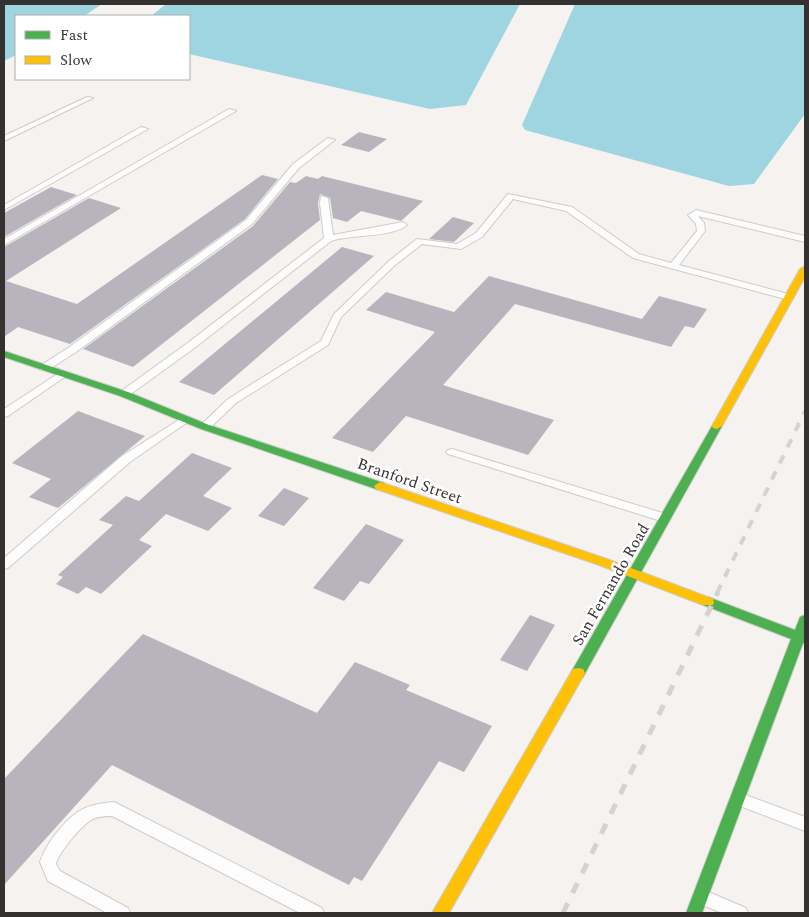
<svg xmlns="http://www.w3.org/2000/svg" width="809" height="917" font-family="Spectral,serif">
	<style>
		.water { fill: #9ed5e1 }
		.building { fill: #b8b4bd }
		.lines { fill: none; stroke-linecap: round; stroke-linejoin: round }
		.lane-casing { stroke: #ceccca; stroke-width: 2 }
		.fast-casing { stroke: #ceccca; stroke-width: 2 }
		.slow-casing { stroke: #ceccca; stroke-width: 2 }
		.lane { fill: #fefdfd; fill-rule: evenodd }
		.fast { fill: #4caf50; fill-rule: evenodd }
		.slow { fill: #ffc107; fill-rule: evenodd }
		.rail-far1 { stroke: #d3d3d2; stroke-width: 4; stroke-dasharray: 9 9; stroke-linecap: butt }
		.rail { stroke: #d3d3d2; stroke-width: 5; stroke-dasharray: 11 11; stroke-linecap: butt }
		.labels { text-anchor: middle; stroke-width: 5; stroke-linejoin: round; paint-order: stroke }
		.street-label { font-size: 16px; fill: #343230; stroke: #fff }
	</style>
	<rect width="100%" height="100%" fill="#f5f2ef"/>
	<path class="water" d="M4,4H102L84,16H16V55L4,61Z
		M166,4H520L466,105L430,109L189,54V16H151Z
		M575,4H805V114L754,184L729,186L525,130L522,125Z"/>
	<path class="building" d="M359,132L387,139L369,152L341,145Z
		M262,175L278,179L245,219L70,344L18,327L4,337V247L89,198L121,208L6,281L77,304Z
		M306,176L318,179L322,176L423,201L401,221L361,211L347,222L333,218L330,198L320,194L318,203L320,220L133,367L83,349L253,226L290,182L296,183Z
		M51,187L77,195L4,237V213Z
		M453,217L474,223L454,242L429,239Z
		M342,247L374,256L214,395L179,382Z
		M489,276L642,319L659,296L707,309L694,328L685,326L671,347L515,304L443,385L554,420L528,455L406,416L373,452L332,438L435,332L366,310L386,292L454,312Z
		M78,411L145,436L58,508L29,497L51,479L12,463Z
		M192,453L232,468L203,496L232,508L208,531L166,514L139,540L152,546L101,594L86,587L78,594L56,584L63,577L58,575L113,525L99,520L126,496L139,501Z
		M284,488L309,498L284,526L258,516Z
		M366,524L404,540L369,584L360,581L344,601L313,588Z
		M530,615L555,625L527,671L500,660Z
		M143,634L317,713L355,662L410,685L406,690L492,726L464,772L439,761L362,881L354,877L349,885L112,765L4,885V779Z"/>
	<g class="lines">
		<defs>
			<path id="lane" d="M87,97L93,98L4,141V136Z
				M229,109L236,111L4,245V239Z
				M141,127L148,129L4,210V205Z
				M328,138L335,140L299,168L252,224L76,352L48,370H40L39,368L40,366L68,348L246,220L293,164Z
				M508,194L572,207L639,254L671,263L697,231L696,224L688,215L696,210L805,236V242L698,216L704,223L705,231L679,265L792,295L794,297L789,300L633,258L566,211L513,199L482,237L461,249L422,244L395,265L341,317L328,345L236,403L209,429H201L200,427L201,425L228,399L321,341L334,314L389,261L417,239L457,244L476,233Z
				M321,196L328,198L333,235L403,222L407,225C391,238 352,234 331,241L197,346L128,396H120L119,394L120,392L189,342L324,238L320,203Z
				M62,371L67,374L66,376L8,416L4,417V409Z
				M185,416L190,419L189,421L130,462L8,568L4,569V558L122,456Z
				M452,449L669,515L671,518L665,522L661,521L448,454L446,452L448,450Z
				M740,793L805,817V831L735,804L732,799L735,794Z
				M114,802L322,908L324,913H300L112,816C106,816 99,816 93,819C83,823 58,853 56,864L60,871L128,908L130,913H107L48,881L40,862C46,844 63,822 79,811C89,805 102,803 114,802Z
				M704,890L746,908L748,913H722L698,903L696,898L698,893Z"/>
			<path id="fast" d="M4,351L128,392L209,425L384,483L386,486L380,490L376,489L201,429L120,396L4,357Z
				M717,423L722,426L583,677L578,678L573,677L571,673L573,669L712,426Z
				M708,597L795,630L800,617L805,615V644L803,643L702,913H686L791,639L703,605L702,602L703,599Z"/>
			<path id="slow" d="M805,266V277L722,426L717,429L713,428L712,426L800,269Z
				M380,482L607,559L713,599L714,602L713,605H703L599,565L376,489L374,486Z
				M578,668L583,669L585,673L449,913H432L573,669Z"/>
		</defs>
		<use href="#lane" class="lane-casing"/>
		<use href="#fast" class="fast-casing"/>
		<use href="#slow" class="slow-casing"/>
		<use href="#lane" class="lane"/>
		<use href="#fast" class="fast"/>
		<use href="#slow" class="slow"/>
		<path class="rail-far1" d="M717,593L805,411"/>
		<path class="rail" d="M563,913L718,592"/>
	</g>
	<g class="labels">
		<g class="street-label">
			<text transform="translate(410 480) rotate(19)" y="6">Branford Street</text>
			<text transform="translate(610 584) rotate(-60)" y="6">San Fernando Road</text>
		</g>
	</g>
	<rect width="809" height="917" fill="none" stroke="#343230" stroke-width="10"/>
	<rect x="15" y="15" width="175" height="65" fill="#ffffff" stroke="#aeadac"/>
	<rect x="25" y="31" width="25" height="8" fill="#4caf50" stroke="#aeadac"/>
	<text x="60" y="40" font-size="15" fill="#343230">Fast</text>
	<rect x="25" y="56" width="25" height="8" fill="#ffc107" stroke="#aeadac"/>
	<text x="60" y="65" font-size="15" fill="#343230">Slow</text>
</svg>
